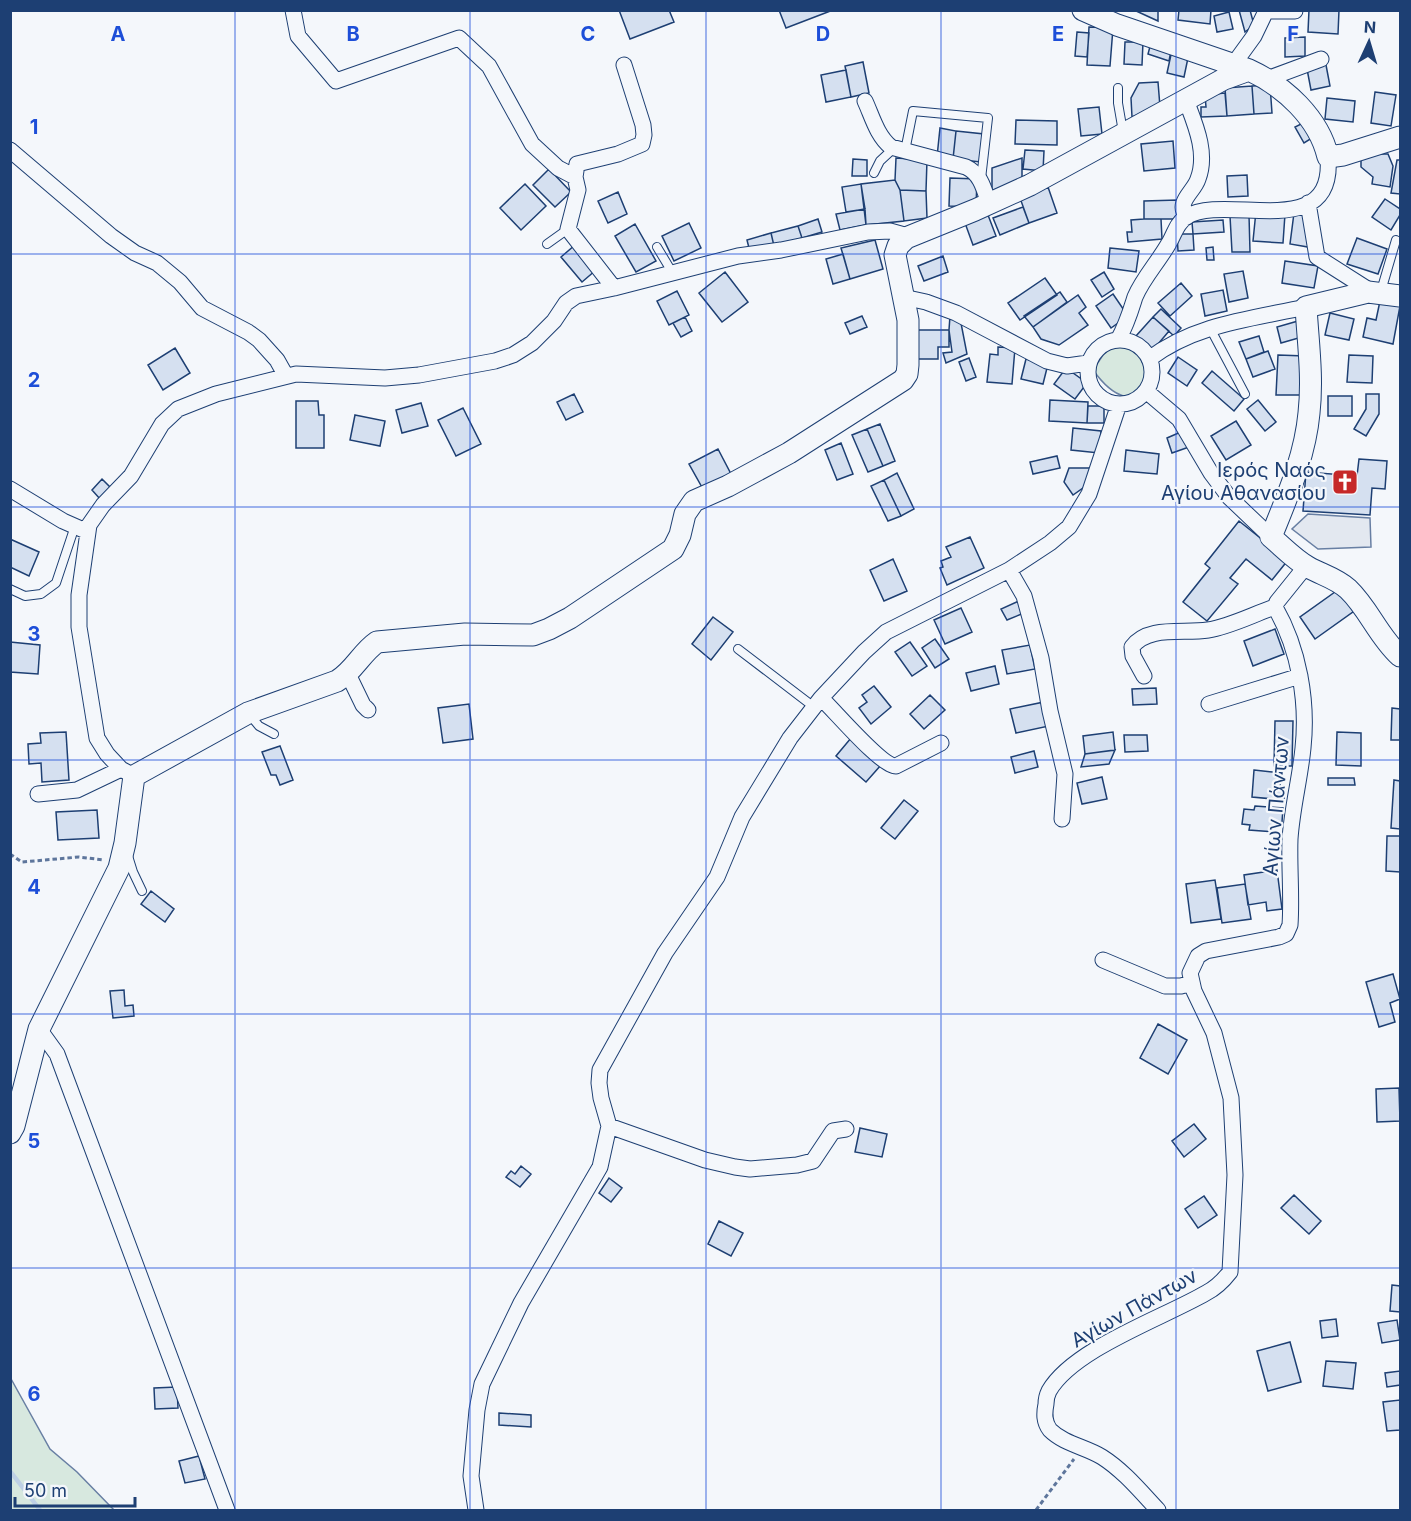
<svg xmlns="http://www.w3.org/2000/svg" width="1411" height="1521" font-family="Inter,sans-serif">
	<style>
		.green { fill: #d7e8df; stroke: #687fa3; stroke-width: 1.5 }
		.parking { fill: #e3e8f0; stroke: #687fa3; stroke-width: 1.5 }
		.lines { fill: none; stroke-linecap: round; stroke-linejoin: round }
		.stream { stroke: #bed0e5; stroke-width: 4.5 }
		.building { fill: #d5e0f0; stroke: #1d3f73; stroke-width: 1.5 }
		.lane-casing { stroke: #1d3f73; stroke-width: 10 }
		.street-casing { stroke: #1d3f73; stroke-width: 17 }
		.secondary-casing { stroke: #1d3f73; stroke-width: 23 }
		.path { stroke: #5e769c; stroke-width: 3; stroke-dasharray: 4.5 3; stroke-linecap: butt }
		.lane { stroke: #f4f7fb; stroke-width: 8 }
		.street { stroke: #f4f7fb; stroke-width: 15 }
		.secondary { stroke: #f4f7fb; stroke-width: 21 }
		.grid { fill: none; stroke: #1d4ed8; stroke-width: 1.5; stroke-opacity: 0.55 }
		.labels { text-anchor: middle; stroke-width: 4.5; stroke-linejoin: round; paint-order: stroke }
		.poi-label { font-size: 20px; fill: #1d3f73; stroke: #f4f7fb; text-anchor: end }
		.street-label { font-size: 20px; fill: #1d3f73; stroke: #f4f7fb }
		.grid-label { font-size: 20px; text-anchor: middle; font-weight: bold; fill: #1d4ed8; stroke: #f4f7fb; stroke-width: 4.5; stroke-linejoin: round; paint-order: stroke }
	</style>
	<rect width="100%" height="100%" fill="#f4f7fb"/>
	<path class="green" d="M1109,346C1117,347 1125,346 1133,349C1168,363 1140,435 1093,370Z
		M10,1377L50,1449L77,1472L114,1510H11Z"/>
	<path class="parking" d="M1308,514L1370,518L1371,547L1318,549L1292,529Z"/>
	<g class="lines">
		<path class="stream" d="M10,1471L40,1510"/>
	</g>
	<path class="building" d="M619,10H669L674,22L630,39Z
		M779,10H833L786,28Z
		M1134,10H1158V21Z
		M1179,10H1211L1210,24L1178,20Z
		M1239,10H1250L1254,25L1245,32Z
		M1309,10H1339L1338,34L1308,32Z
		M1229,12L1233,29L1217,32L1214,16Z
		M1089,27L1113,28L1110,66L1087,65Z
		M1077,32L1089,33L1087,57L1075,56Z
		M1305,37V56L1285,57V38Z
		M1152,39L1172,46L1169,61L1148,54Z
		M1125,42H1143L1142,65L1124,64Z
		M1172,50L1189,53L1184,77L1167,73Z
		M863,62L869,93L851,97L845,66Z
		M1326,65L1330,86L1311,90L1307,69Z
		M846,70L851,97L826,102L821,75Z
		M1158,82L1160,107L1132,117L1131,98L1139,83Z
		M1270,85L1272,113L1254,114L1252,86Z
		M1252,86L1254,114L1227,116L1225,88Z
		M1375,92L1396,95L1391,126L1371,123Z
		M1225,93L1227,116L1201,117V107H1206L1205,95Z
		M1327,98L1355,101L1353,122L1325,119Z
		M1099,107L1102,134L1081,136L1078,109Z
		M1016,120L1057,121V145L1015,144Z
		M1303,123L1312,138L1304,143L1295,127Z
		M940,128L956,131L953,159L937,157Z
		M956,131L984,134L981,162L953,159Z
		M1173,141L1175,168L1144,171L1141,144Z
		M1025,150L1044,151L1043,171L1023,169Z
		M1361,154H1388L1393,166L1390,187L1372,184L1373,177L1361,167Z
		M896,158L927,160L926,191L900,190L895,180Z
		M1022,158V181L992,192V168Z
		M853,159L867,160V176H852Z
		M1397,160H1400V194L1391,193Z
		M549,169L571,192L555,207L533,185Z
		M1247,175L1248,196L1228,197L1227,176Z
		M950,178L977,179L976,207L949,206Z
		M895,180L900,190L904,221L866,225L861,184Z
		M525,184L546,206L521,230L500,208Z
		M861,184L865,209L846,212L842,187Z
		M1048,187L1057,213L1029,223L1020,198Z
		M900,190L926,191L927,218L904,221Z
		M618,192L627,214L608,223L598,201Z
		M1385,199L1400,209V215L1391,230L1372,217Z
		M1178,200V219H1144V201Z
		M1023,207L1029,223L1000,235L993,218Z
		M865,209L866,225L840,230L836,214Z
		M1256,211L1285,214L1283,243L1253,241Z
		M1294,213L1303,214L1308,247L1290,244Z
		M988,215L996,236L973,245L965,223Z
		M1249,215L1250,252H1232L1230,216Z
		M818,219L822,232L802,238L798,226Z
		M1144,219H1161L1162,239L1128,242L1127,232H1132L1131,220Z
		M1223,220L1224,232L1193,234L1192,222Z
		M689,223L701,248L674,261L662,236Z
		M635,224L656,261L636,272L615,236Z
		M798,226L802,238L774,246L771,233Z
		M771,233L774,246L750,252L747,240Z
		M1177,234H1193L1194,250L1178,251Z
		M1357,238L1387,249L1378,274L1347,264Z
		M875,240L883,269L850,279L841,248Z
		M575,245L596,270L582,282L561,257Z
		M1213,247L1214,260H1207L1206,248Z
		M1110,248L1139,251L1136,272L1108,268Z
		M843,254L850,279L833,284L826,259Z
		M943,256L948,272L924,281L918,266Z
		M1285,261L1318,266L1314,288L1282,283Z
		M1243,271L1248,298L1229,302L1224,274Z
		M725,272L748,302L722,322L699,293Z
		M1104,272L1114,289L1102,297L1091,280Z
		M1045,278L1057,295L1020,320L1008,303Z
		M1181,283L1192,296L1170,316L1158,303Z
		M1223,290L1227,311L1205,316L1201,294Z
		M677,291L689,315L669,325L657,301Z
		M1060,292L1067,302L1033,327L1024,316Z
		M1113,294L1128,316L1111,328L1096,306Z
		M1078,295L1086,307L1079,313L1088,325L1059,345L1041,339L1033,327Z
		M1380,301L1400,306L1393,344L1363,337L1367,318L1376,320Z
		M1161,309L1181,328L1174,336L1153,317Z
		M1330,313L1354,319L1349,340L1325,335Z
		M862,316L867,327L850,334L845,323Z
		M950,316L960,318L967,354L946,363L943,353L952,352L949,330Z
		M685,317L692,331L681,337L673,323Z
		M1153,317L1169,331L1153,350L1136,336Z
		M1298,321L1302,337L1281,343L1277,327Z
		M917,330H949V347H938V359H917Z
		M1259,336L1264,352L1246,359L1239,342Z
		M998,347L1015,348L1012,384L987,382L990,354L998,355Z
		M175,348L190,373L163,390L148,365Z
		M1268,351L1275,369L1253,377L1246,359Z
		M1278,355L1305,356L1304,395H1276Z
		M1349,355L1373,356L1372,383L1347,382Z
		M1178,357L1197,370L1187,386L1168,373Z
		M969,358L976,377L966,381L959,362Z
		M1026,359L1048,364L1043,384L1021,379Z
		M1066,368L1087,383L1075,399L1054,384Z
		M1212,371L1244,399L1234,411L1202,383Z
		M574,394L583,412L566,420L557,402Z
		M1366,394H1379V414L1366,436L1354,429L1366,409Z
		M1328,396H1352V416H1328Z
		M1050,400L1088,402L1087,423L1049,421Z
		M1258,400L1276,422L1265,431L1247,409Z
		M296,401H318L319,415H324V448H296Z
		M421,403L428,426L402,433L396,410Z
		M1088,406H1104V423H1087Z
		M463,408L481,444L456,456L438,420Z
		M355,415L385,421L380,446L350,440Z
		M1236,421L1251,445L1226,460L1211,436Z
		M880,424L895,461L883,466L867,429Z
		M1073,428L1101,431L1099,453L1071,450Z
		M867,429L883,466L868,472L852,435Z
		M1183,431L1189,447L1172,453L1167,438Z
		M841,443L853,474L837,480L825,450Z
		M718,449L731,474L703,489L689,464Z
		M1126,450L1159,454L1157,474L1124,471Z
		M1057,456L1060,468L1033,474L1030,462Z
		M1359,459L1387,461L1385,489L1372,488L1370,515L1303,511L1306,472L1357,476Z
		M1069,468H1090V483L1073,495L1064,482Z
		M897,473L914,509L901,516L884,480Z
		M102,479L111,488L100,499L92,490Z
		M884,480L901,516L888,521L871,486Z
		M1239,521L1288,560L1272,580L1246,559L1230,578L1238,584L1207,621L1183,602L1210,568L1205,564Z
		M970,537L984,568L947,585L940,568L943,567L941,561L951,557L946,547Z
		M10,539L39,552L29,576L10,567Z
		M893,559L907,591L884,601L870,570Z
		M1342,587L1357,609L1315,639L1300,617Z
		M1019,601L1024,613L1007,620L1001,609Z
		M961,608L972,632L945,644L934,620Z
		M713,617L733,632L711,660L692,644Z
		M1275,629L1284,654L1253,666L1244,641Z
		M935,639L949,659L935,668L922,648Z
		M10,642L40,645L38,674L10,672Z
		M910,642L927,666L912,676L895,652Z
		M1030,645L1035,669L1007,674L1002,650Z
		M995,666L999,684L971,691L966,673Z
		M874,686L891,707L871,724L859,708L867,702L862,695Z
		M1156,688L1157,704L1133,705L1132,689Z
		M930,695L945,710L924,729L910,714Z
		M1044,702L1049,726L1016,733L1010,709Z
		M469,704L473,739L443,743L438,708Z
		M1392,708L1400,709V740H1391Z
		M1275,721H1293L1292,766H1274Z
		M66,732L69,780L42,782L41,763L29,764L28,744L41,743L40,733Z
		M1113,732L1115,750L1085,754L1083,736Z
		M1337,732L1361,733V766L1336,765Z
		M1124,735H1147L1148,751L1125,752Z
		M851,738L881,765L866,782L836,756Z
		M280,746L293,780L280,785L276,775H271L262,752Z
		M1115,750L1109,764L1081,767L1085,754Z
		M1034,751L1038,767L1015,773L1011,757Z
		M1254,770L1282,773L1280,786H1285L1284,800L1252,797Z
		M1102,777L1107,799L1082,804L1077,783Z
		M1328,778H1354L1355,785H1328Z
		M1394,780L1400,781V829L1391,828Z
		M904,800L918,811L895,839L881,828Z
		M1255,806L1283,808L1282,822H1275L1274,832L1249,830L1250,825L1242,824L1244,809L1254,810Z
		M97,810L99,838L58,840L56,812Z
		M1387,836H1400V872L1386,871Z
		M1277,870L1282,909L1267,911L1266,902L1248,905L1244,875Z
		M1215,880L1221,919L1191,923L1186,884Z
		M1245,884L1251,919L1222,923L1217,888Z
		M151,891L174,909L165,922L141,904Z
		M1393,974L1400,999L1390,1003L1395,1022L1379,1027L1366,982Z
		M124,990L125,1006L133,1005L134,1016L113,1018L110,991Z
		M1158,1024L1187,1040L1168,1074L1140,1058Z
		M1399,1088L1400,1121L1377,1122L1376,1089Z
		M1194,1124L1206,1139L1184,1157L1172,1141Z
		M860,1128L887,1134L882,1157L855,1152Z
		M521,1166L531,1174L520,1187L506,1177L511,1171L515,1174Z
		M609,1178L622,1188L611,1202L599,1193Z
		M1294,1195L1321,1221L1309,1234L1281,1208Z
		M1204,1196L1217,1215L1198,1228L1185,1209Z
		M719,1221L743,1233L731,1256L708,1244Z
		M1392,1285L1400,1286V1312L1390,1311Z
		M1336,1319L1338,1336L1322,1338L1320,1321Z
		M1397,1320L1400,1340L1382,1343L1378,1323Z
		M1290,1342L1301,1382L1268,1391L1257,1351Z
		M1326,1361L1356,1363L1353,1389L1323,1386Z
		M1400,1371V1385L1387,1387L1385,1373Z
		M177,1387L178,1408L155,1409L154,1388Z
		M1400,1400V1430L1387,1431L1383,1402Z
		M499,1413L531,1415V1427L499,1425Z
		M199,1456L205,1479L185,1483L179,1461Z"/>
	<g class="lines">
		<defs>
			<path id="lane" d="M1118,88V103L1123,132
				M905,151L913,111L988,118L981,179
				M874,173L880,161L894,148
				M547,244L568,229
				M657,247L672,272
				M1381,291L1396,240
				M1210,328L1245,394
				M10,589L25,596L41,594L56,583L75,526
				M738,649L814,707
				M249,714L259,726L274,734
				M128,856L133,872L142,891"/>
			<path id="street" d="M293,10L298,36L336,81L459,38L489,66L532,144L558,168L575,177
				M1233,65L1254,36L1266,11H1295
				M1267,79L1321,59
				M1186,100C1195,124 1208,153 1198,179C1194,192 1175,202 1187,217
				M865,101C872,116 877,136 891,147L966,167C981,174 984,189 989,204
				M10,150L111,236L135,253L157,263L180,282L202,308L248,332L259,340L277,360L286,376
				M1308,203L1317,257L1372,292
				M614,288L568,229L578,190L575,177L577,164L618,154L642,144L644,135L643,125L624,65
				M903,297L926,302L956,313L1047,361L1067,366L1088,363
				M1088 372a32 32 0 1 1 64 0a32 32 0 1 1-64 0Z
				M1118,340C1127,324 1130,313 1135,297C1143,278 1159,261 1169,243C1175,233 1176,224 1186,217C1226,192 1335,245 1328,157
				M1149,359C1195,324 1251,319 1306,307
				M1146,391L1179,419L1211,473L1229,497L1271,537
				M10,489L63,521L88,532
				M1009,570L1024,596L1041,658L1050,711L1065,774L1062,819
				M348,674L363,705L368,710
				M1144,676L1133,656L1132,647C1148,625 1184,634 1208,630C1229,627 1254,614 1275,607
				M821,698C835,711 881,766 896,766L941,743
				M1209,704L1300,676
				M134,776L121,769L107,754L97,738L79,627V595L89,525L103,505L131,476L162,424L178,409L216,394L296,374L385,378L419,375L495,361L513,355L532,343L554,321L566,303L576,296L614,288L738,256L781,250L868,232L890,231L908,236
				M38,794L77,790L121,769
				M1103,960L1165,986H1181L1192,983
				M39,1029L57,1054L227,1510
				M609,1126L705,1160L735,1167L750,1169L797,1165L813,1161L833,1131L846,1129
				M476,1510L471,1476L477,1410L482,1384L521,1303L600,1167L609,1126L601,1098L599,1083L600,1070L665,953L717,877L742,817L790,738L821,698L864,652L886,632L1009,570L1050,543L1069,527L1089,494L1119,404
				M1158,1510C1141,1492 1124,1471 1102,1457C1086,1447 1064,1444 1050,1430C1044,1422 1044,1414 1046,1404C1046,1400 1047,1395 1049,1391C1073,1349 1163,1318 1206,1293C1216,1288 1223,1281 1230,1272L1235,1175L1231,1098L1214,1033L1194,991L1190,973L1198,956L1206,951L1279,937L1286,934L1290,925C1292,897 1289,868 1290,839C1292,808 1300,779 1303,748C1308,701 1299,649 1275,607L1277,602L1306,566"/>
			<path id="secondary" d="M1083,10L1117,25L1249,70C1284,86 1319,118 1328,157L1343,155L1400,137
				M1400,296L1368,292L1306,307C1308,342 1313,377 1309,413C1305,457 1287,497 1271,537C1283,547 1294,559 1308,567C1322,575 1336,578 1348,589C1369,609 1378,636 1400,656
				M10,1133L14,1126L39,1029L119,868L125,843L134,776L248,713L337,681C354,671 361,653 377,642L465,634L533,635L549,629L570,618L673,549L680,535L685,514L694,501L728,486L789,453L903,380L907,374L908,365V320L895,255L898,246L906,238L975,210L1030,185L1224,79L1249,70"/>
		</defs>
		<use href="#lane" class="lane-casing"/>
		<use href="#street" class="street-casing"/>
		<use href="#secondary" class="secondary-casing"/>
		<path class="path" d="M10,854L22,862L79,857L104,860
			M1036,1510L1074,1459"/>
		<use href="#lane" class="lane"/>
		<use href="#street" class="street"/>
		<use href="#secondary" class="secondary"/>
	</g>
	<path class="grid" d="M235,10V1510M470,10V1510M706,10V1510M941,10V1510M1176,10V1510M10,254H1400M10,507H1400M10,760H1400M10,1014H1400M10,1268H1400"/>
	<defs>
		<symbol id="church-square" viewBox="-11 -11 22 22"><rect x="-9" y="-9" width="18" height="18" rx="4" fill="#c62828" stroke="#f4f7fb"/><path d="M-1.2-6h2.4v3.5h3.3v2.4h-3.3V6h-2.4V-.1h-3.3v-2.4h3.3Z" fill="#fff"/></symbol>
	</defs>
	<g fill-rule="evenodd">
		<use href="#church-square" x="1330" y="467" width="30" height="30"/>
	</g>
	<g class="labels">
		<g class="poi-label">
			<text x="1326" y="477">Ιερός Ναός<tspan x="1326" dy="23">Αγίου Αθανασίου</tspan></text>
		</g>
		<g class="street-label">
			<text transform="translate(1276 806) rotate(-85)" y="7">Αγίων Πάντων</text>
			<text transform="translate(1134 1308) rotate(-29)" y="7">Αγίων Πάντων</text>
		</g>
	</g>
	<g class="grid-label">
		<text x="118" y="41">A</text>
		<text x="353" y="41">B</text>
		<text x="588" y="41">C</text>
		<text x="823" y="41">D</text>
		<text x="1058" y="41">E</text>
		<text x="1293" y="41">F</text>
		<text x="34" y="134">1</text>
		<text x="34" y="387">2</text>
		<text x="34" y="641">3</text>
		<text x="34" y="894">4</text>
		<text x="34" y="1148">5</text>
		<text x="34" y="1401">6</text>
	</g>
	<rect width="1411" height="1521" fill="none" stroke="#1d3f73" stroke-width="24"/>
	<g transform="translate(1369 42) rotate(4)" stroke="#f4f7fb" stroke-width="4.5" paint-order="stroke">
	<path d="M0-4.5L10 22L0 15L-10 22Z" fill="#1d3f73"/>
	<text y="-9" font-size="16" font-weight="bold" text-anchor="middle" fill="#1d3f73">N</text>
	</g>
	<path d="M15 1497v9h120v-9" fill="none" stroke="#1d3f73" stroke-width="3"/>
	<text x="24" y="1497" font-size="18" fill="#1d3f73" stroke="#f4f7fb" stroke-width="4.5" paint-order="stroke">50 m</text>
</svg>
